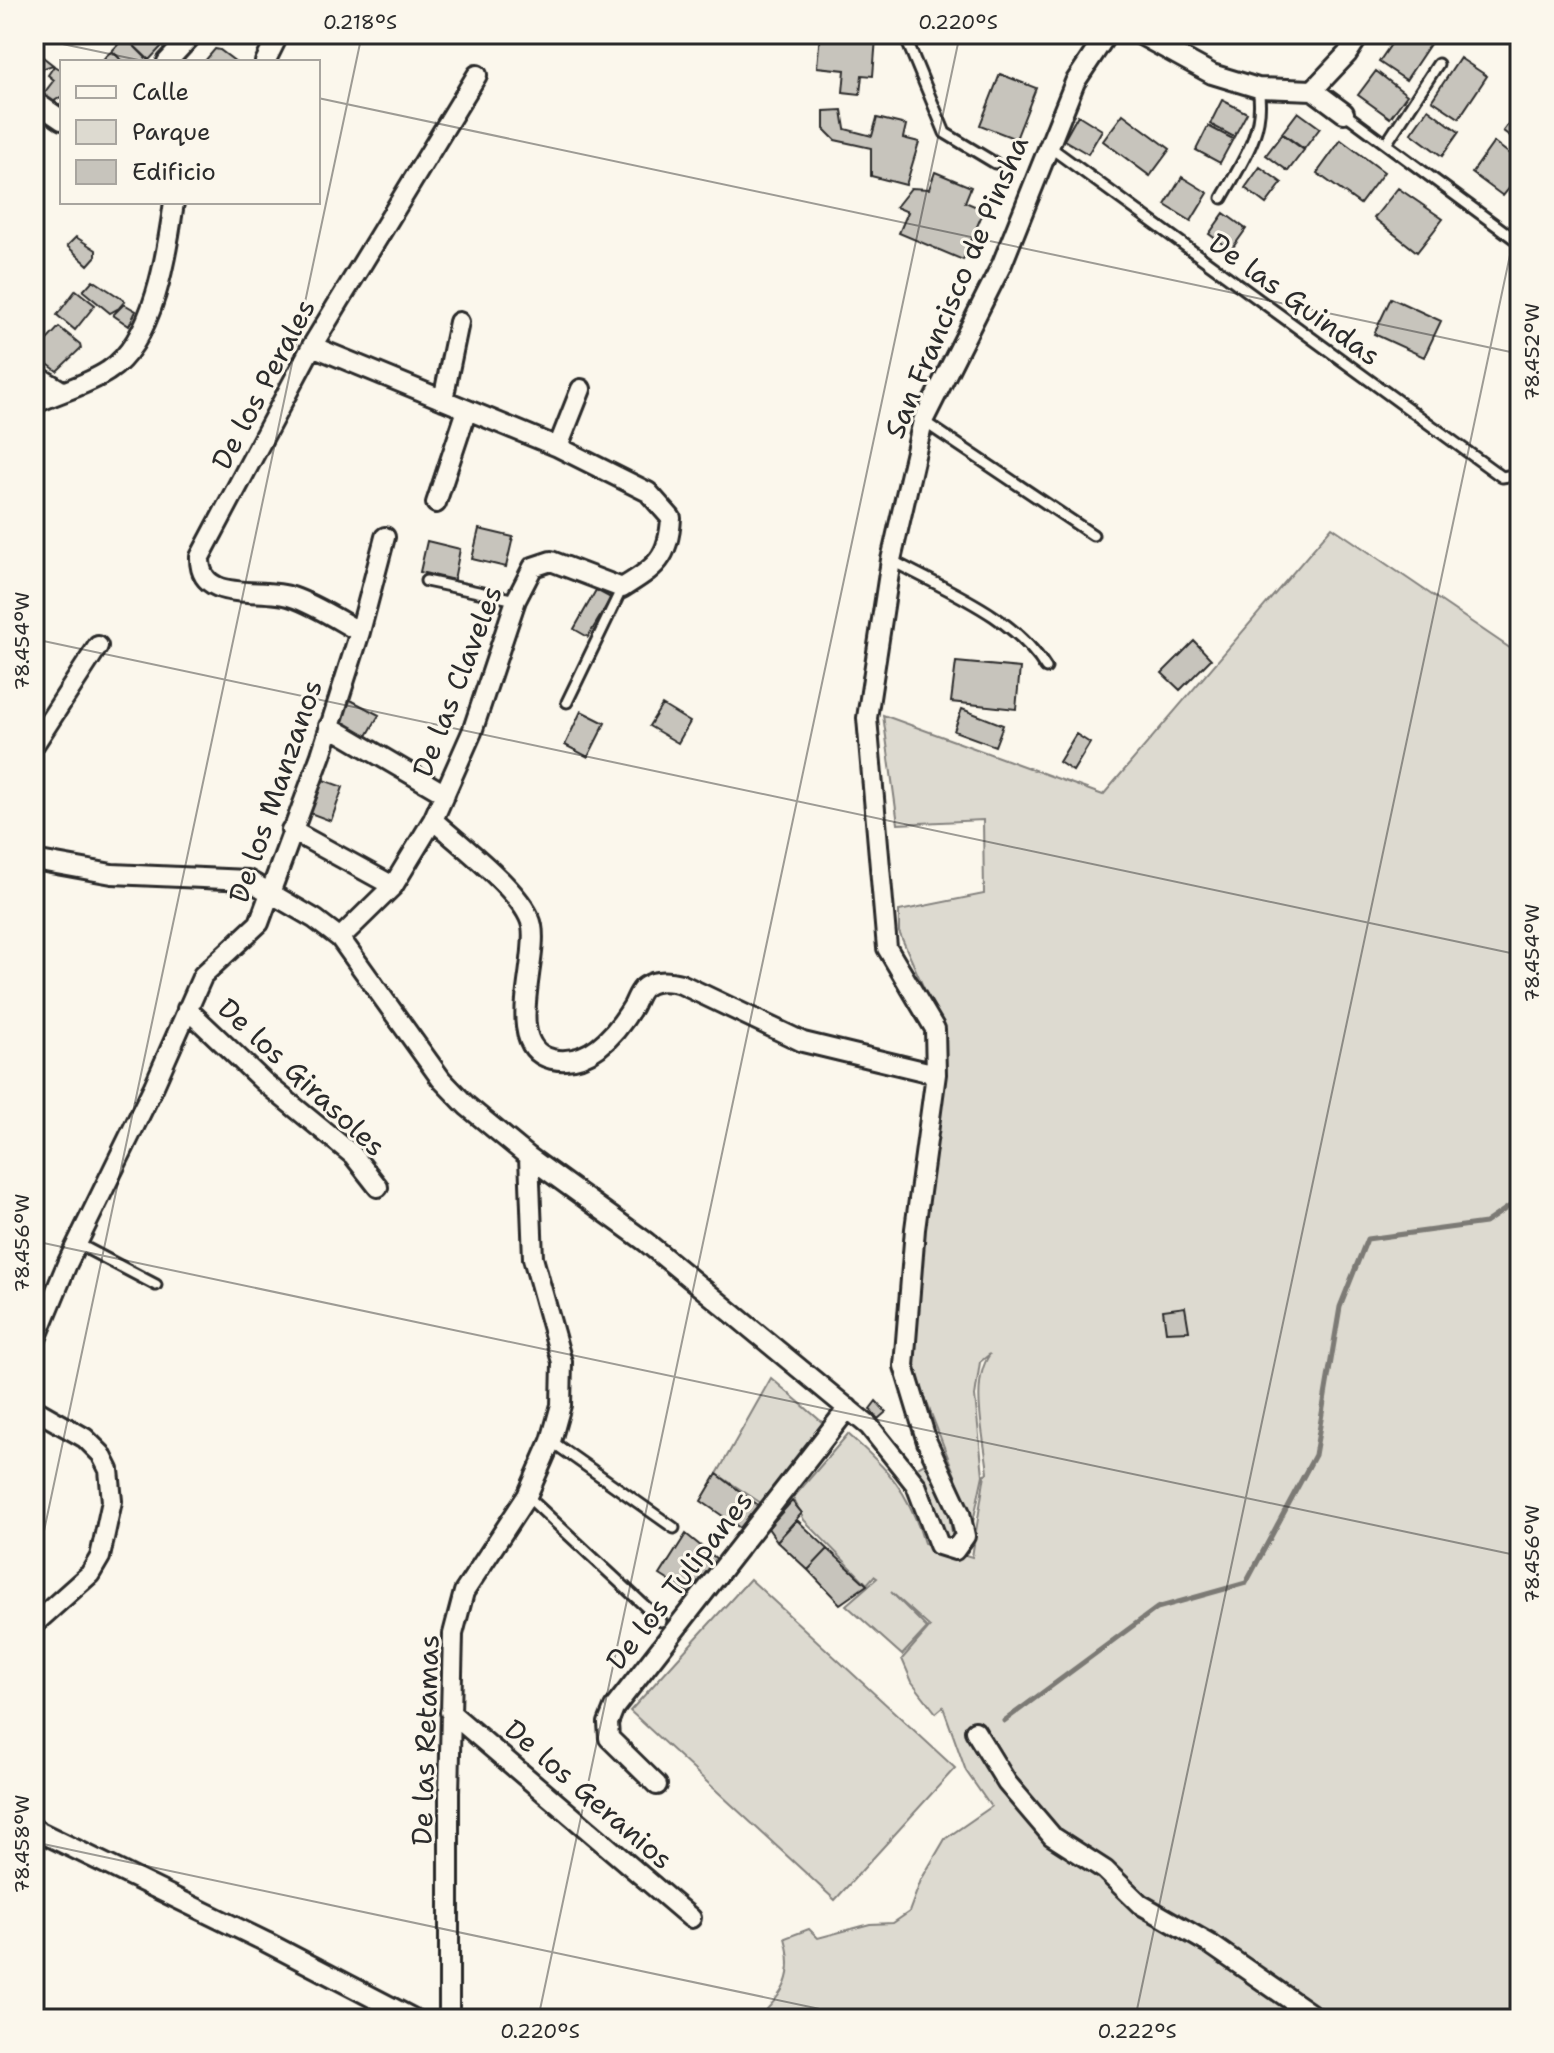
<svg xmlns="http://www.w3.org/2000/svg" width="1554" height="2053" font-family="'Shantell Sans',sans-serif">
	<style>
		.green { fill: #dddad0; stroke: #84827e; stroke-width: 2 }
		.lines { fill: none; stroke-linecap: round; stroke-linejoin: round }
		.stream { stroke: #7b7a75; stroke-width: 5 }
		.building { fill: #c7c4bc; stroke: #2b2b2b; stroke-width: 2 }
		.lane-casing { stroke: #2b2b2b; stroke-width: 15 }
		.street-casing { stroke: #2b2b2b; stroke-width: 24 }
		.lane { stroke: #fbf7ec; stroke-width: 9 }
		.street { stroke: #fbf7ec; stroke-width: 18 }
		.ticks { fill: none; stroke: #2b2b2b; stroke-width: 2; stroke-opacity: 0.45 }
		.labels { text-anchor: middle; stroke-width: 6; stroke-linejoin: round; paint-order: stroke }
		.street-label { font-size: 28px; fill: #2b2b2b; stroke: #fbf7ec }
		.neatline { fill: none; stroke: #2b2b2b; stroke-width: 3 }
		.ticks-label { font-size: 20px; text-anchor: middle; fill: #2b2b2b }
	</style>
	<rect width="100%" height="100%" fill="#fbf7ec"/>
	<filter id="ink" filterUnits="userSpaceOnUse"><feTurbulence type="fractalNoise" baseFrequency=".0125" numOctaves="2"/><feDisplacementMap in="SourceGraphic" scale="16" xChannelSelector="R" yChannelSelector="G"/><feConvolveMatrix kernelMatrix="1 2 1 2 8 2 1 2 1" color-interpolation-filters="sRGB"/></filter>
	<g filter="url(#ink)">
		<path class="green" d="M1332,527L1520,655V2019H757C784,1994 796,1976 785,1938L809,1929L818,1938L870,1924L893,1923L909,1912L921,1880L945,1839L991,1807L966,1771L943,1707L936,1713L912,1682L902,1659L930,1627L891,1592L927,1628L902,1655L846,1605L877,1578L874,1576L867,1584L804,1520L793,1498L848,1434C888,1469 909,1491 924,1543L972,1557L985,1474L988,1473C985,1439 969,1383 990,1354L980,1362L975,1396L983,1475L973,1522L912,1364L941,1027L899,932V911L984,894L983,820L898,824L883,715L1103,795Z
			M771,1378L823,1423L761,1503L717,1474Z
			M932,1459L948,1508L953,1538L950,1540L945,1539L914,1469Z
			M750,1579L955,1768L835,1900L630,1711Z"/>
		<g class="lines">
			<path class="stream" d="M1004,1721L1157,1608L1246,1583L1315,1455L1340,1307L1367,1239L1485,1223L1520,1199"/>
		</g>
		<path class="building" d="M128,34H149L162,46L149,60L125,37Z
			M149,34H173L162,46Z
			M820,34L876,38L873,76L862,75L860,94L843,92L845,70L817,67Z
			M967,34H997L994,43Z
			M1398,34H1428L1434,38L1406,80L1379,62Z
			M125,37L149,61L148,62H124L112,51Z
			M215,49L220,50L236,62H204Z
			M34,50L53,65L44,68L34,80Z
			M112,51L123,62H101L106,56Z
			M1460,58L1487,76L1459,118L1432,100Z
			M54,66L62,71V96L51,103L41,97L54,80L48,75Z
			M1376,71L1407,95L1390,118L1358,95Z
			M1000,74L1036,88L1016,139L980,125Z
			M1222,100L1247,113L1234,137L1210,124Z
			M1428,109L1459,132L1442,156L1411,133Z
			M1520,109V143L1503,131Z
			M842,110L845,129L872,136L877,118L906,125L903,138L919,142L906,185L871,176V148L835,140L824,129V111Z
			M1298,112L1320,128L1304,149L1282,133Z
			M1123,114L1170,149L1150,176L1103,141Z
			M1078,115L1102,130L1088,154L1064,140Z
			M1208,126L1233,139L1220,163L1196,150Z
			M1282,134L1304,150L1288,171L1266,155Z
			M1341,140L1384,172L1360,204L1317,173Z
			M1494,142L1520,162V175L1503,196L1472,173Z
			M1260,167L1282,183L1266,204L1245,188Z
			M935,172L971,187L965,202L984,210L963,260L899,233L908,212L896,207L911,188L929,189Z
			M1182,177L1208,193L1191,221L1165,205Z
			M1398,188L1443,219L1417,252L1374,218Z
			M1224,213L1246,229L1231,250L1209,234Z
			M76,237L96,250V256L88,265L67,246Z
			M93,280L125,301L119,308L110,313L83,291Z
			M76,290L95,305L75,330L57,315Z
			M1391,298L1441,321L1424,357L1374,334Z
			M124,304L136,311L129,326L113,315Z
			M59,327L80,344L81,348L57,371L34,354Z
			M479,529L513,537L506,567L472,559Z
			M427,541L460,549L454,580L420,572Z
			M596,590L611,598L588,637L574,629Z
			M1194,641L1211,659L1180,690L1162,673Z
			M956,662L1020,668L1016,709L951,702Z
			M345,697L379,715L367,736L334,718Z
			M662,705L690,722L678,743L649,726Z
			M962,709L1003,725L995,746L954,731Z
			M581,711L605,723L588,757L565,745Z
			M1076,734L1090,743L1073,771L1059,762Z
			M315,777L343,787L331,821L302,810Z
			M1185,1307L1189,1331L1166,1332L1163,1310Z
			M876,1401L886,1412L878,1419L870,1409Z
			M717,1474L758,1505L740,1528L701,1501Z
			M792,1501L802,1513L777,1541L768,1528Z
			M797,1520L828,1549L808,1570L777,1541Z
			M686,1534L718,1560L690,1594L660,1575Z
			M828,1549L867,1585L840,1604L808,1570Z"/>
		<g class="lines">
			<defs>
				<path id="lane" d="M904,34L945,133L995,163
					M1344,113L1520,243
					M1386,144L1438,64
					M1047,145L1502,477L1520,474
					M1222,198C1242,162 1266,131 1258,88
					M923,421L1093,535
					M891,560C943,589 1014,615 1046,668
					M426,581L516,600
					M567,702L622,588
					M78,1244L156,1285
					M551,1441L674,1528
					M527,1496L661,1621"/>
				<path id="street" d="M1139,34L1212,74L1258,88L1313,90L1347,54L1360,34
					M167,62L193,34
					M265,62L279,34
					M1313,90L1344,113
					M34,101L62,120
					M312,346L558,447L648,492L671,518C669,558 656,567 622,588L551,561L533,567L516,600L472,732L433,820L393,886L340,938
					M34,374L62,391
					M443,400L459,322
					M34,404C57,393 87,385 108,371C154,342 167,253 174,202
					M558,447L581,389
					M436,503L467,410
					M360,632C338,620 316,605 292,597C261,586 199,605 200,557L312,346L477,75
					M329,726L445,794
					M34,745L98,646
					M433,820C458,843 526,894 532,926C539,962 502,1047 552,1059C589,1067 616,1034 633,1006C636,1000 640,989 646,986C657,979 670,981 681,984L803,1042L936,1074
					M291,830L393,886
					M34,860L112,874L248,880L315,919L340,938L441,1079L467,1106L529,1157L646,1242L869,1426L916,1485L939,1545L955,1550L965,1536L960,1513L927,1442L904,1366L915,1229L936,1074L935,1029L887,948L867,718L891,560L923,421L1002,264L1075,82L1107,34
					M187,1009L264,1082L353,1155L378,1187
					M34,1344L67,1264L154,1086L203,975L259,923L321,755L360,632L385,537
					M34,1409L85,1438L101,1454L109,1470L112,1501L100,1557L90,1574L34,1624
					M450,1712L691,1918
					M975,1731L1007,1783L1052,1836L1105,1870L1140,1904L1210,1944L1318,2019
					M657,1785L609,1738L608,1723L614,1708L848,1408
					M34,1829L266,1942L414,2019
					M449,2019V1793L453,1634L464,1592L527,1496L551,1441L561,1405L562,1362L533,1258L529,1157"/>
			</defs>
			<use href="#lane" class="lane-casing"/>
			<use href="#street" class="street-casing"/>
			<use href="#lane" class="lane"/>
			<use href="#street" class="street"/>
		</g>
	</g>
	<path class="ticks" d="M34,38L148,62M318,98L1520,354M34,639L1520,955M34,1241L1520,1556M34,1578L362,34M34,1842L867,2019M538,2019L960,34M1135,2019L1520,208"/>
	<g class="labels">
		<g class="street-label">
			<text transform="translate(956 287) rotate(-67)" y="10">San Francisco de Pinsha</text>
			<text transform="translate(1295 299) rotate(36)" y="10">De las Guindas</text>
			<text transform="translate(263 384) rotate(-62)" y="10">De los Perales</text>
			<text transform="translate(457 681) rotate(-69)" y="10">De las Claveles</text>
			<text transform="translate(275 791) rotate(-71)" y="10">De los Manzanos</text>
			<text transform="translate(302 1077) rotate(43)" y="10">De los Girasoles</text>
			<text transform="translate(679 1580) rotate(-52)" y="10">De los Tulipanes</text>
			<text transform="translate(425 1740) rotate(-88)" y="10">De las Retamas</text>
			<text transform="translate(589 1794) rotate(41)" y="10">De los Geranios</text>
		</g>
	</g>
	<rect width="1554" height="2053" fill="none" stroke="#fbf7ec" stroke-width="88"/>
	<rect x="60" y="60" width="260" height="144" fill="#fbf7ec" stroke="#a8a59f" stroke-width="2"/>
	<rect x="76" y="86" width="40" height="12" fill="#fbf7ec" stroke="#a8a59f" stroke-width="2"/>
	<text x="132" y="100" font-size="24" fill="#2b2b2b">Calle</text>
	<rect x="76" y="120" width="40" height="24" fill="#dddad0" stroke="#a8a59f" stroke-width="2"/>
	<text x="132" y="140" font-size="24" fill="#2b2b2b">Parque</text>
	<rect x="76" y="160" width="40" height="24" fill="#c7c4bc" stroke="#a8a59f" stroke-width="2"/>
	<text x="132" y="180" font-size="24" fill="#2b2b2b">Edificio</text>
	<rect x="44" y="44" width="1466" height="1965" class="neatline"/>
	<g class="ticks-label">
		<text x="360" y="29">0.218°S</text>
		<text x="958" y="29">0.220°S</text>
		<text transform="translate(1532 352) rotate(-90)" y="7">78.452°W</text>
		<text transform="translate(22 641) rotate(-90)" y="7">78.454°W</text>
		<text transform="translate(1532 953) rotate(-90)" y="7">78.454°W</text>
		<text transform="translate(22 1243) rotate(-90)" y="7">78.456°W</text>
		<text transform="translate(1532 1554) rotate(-90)" y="7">78.456°W</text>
		<text transform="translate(22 1844) rotate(-90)" y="7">78.458°W</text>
		<text x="540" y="2038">0.220°S</text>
		<text x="1137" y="2038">0.222°S</text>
	</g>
</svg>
